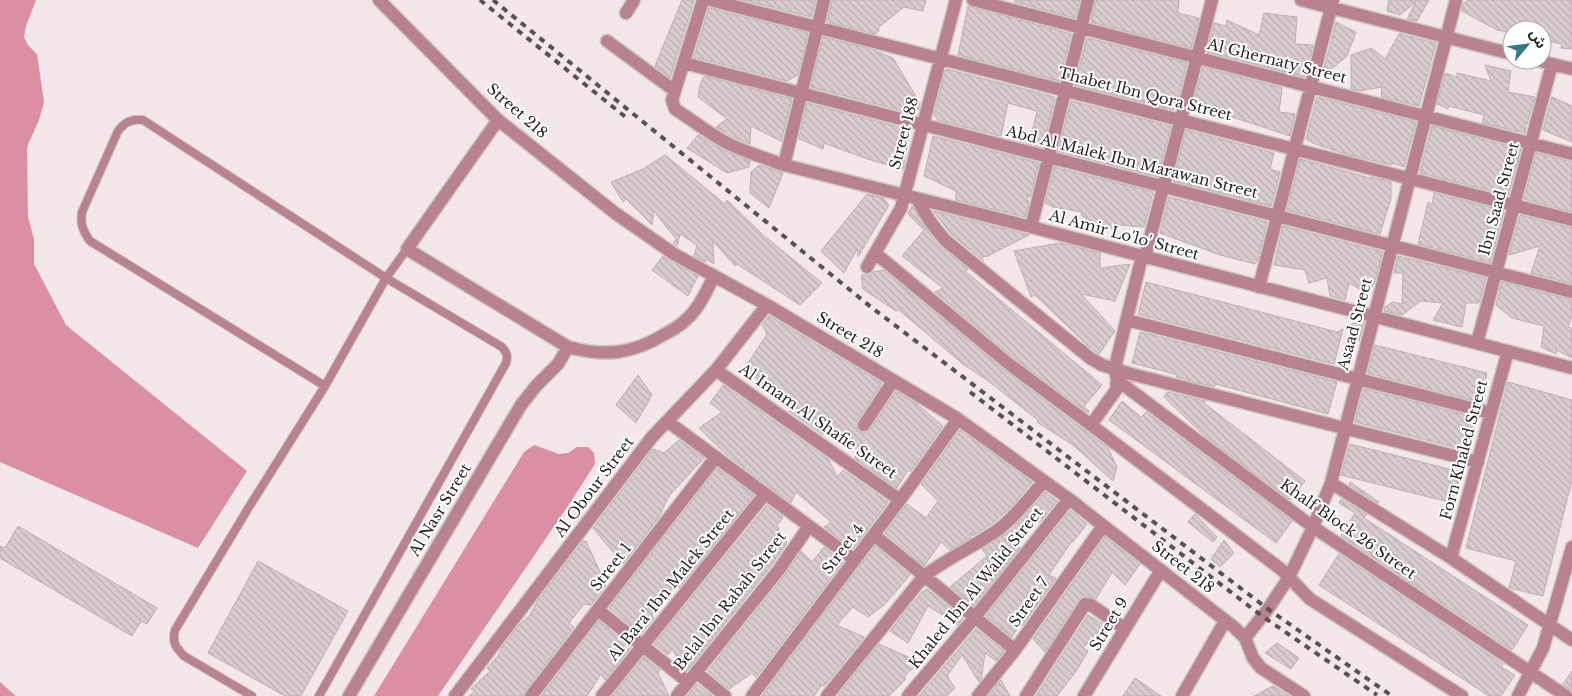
<svg xmlns="http://www.w3.org/2000/svg" width="1572" height="696" font-family="'Libre Baskerville','Noto Sans Arabic',serif">
	<style>
		.water { fill: #db90a2 }
		.building { fill: url(#building-back-hatch); stroke: #bbafb1 }
		.lines { fill: none; stroke-linecap: round; stroke-linejoin: round }
		.lane-casing { stroke: #cfc5c6; stroke-width: 10 }
		.street-casing { stroke: #cfc5c6; stroke-width: 15 }
		.lane { stroke: #b9828f; stroke-width: 8 }
		.street { stroke: #b9828f; stroke-width: 12 }
		.rail { stroke: #585252; stroke-width: 4; stroke-dasharray: 6 6; stroke-linecap: butt }
		.labels { text-anchor: middle; stroke-width: 4; stroke-linejoin: round; paint-order: stroke }
		.street-label { font-size: 15px; fill: #2c2828; stroke: #fff }
	</style>
	<defs>
		<pattern id="building-back-hatch" width="6" height="6" patternUnits="userSpaceOnUse" patternTransform="scale(1.25)"><rect width="6" height="6" fill="#d9cccf"/><path d="M-1 5l2 2M0 0l6 6M5-1l2 2" fill="none" stroke="#baafb2"/></pattern>
	</defs>
	<rect width="100%" height="100%" fill="#f3e7e9"/>
	<path class="water" d="M0,0H36L26,26L24,37L28,45L37,54L44,102L39,120L27,147L28,217L34,239V264L66,325L247,471L198,548L0,462Z
		M534,445L559,454L568,453L577,447H588L594,453L595,464L570,503L438,696H374L524,452Z
		M0,682L16,696H0Z"/>
	<path class="building" d="M682,0H694L670,78L655,66Z
		M743,0H816L811,17Z
		M832,0H926L923,11L904,7L878,28L879,31L875,34L827,22Z
		M1015,0H1080L1075,18L1015,2Z
		M1096,0H1179L1178,13L1199,18L1191,48L1091,22Z
		M1389,0H1429L1417,21L1407,19L1416,2L1400,15L1387,11Z
		M1468,0H1572V49L1561,48L1562,44L1542,40V30H1512V33L1497,30L1462,11L1463,4Z
		M968,6L1071,34L1059,81L958,55Z
		M709,8L808,33L798,75L787,81L694,57Z
		M1264,13L1297,17L1295,44L1313,45L1305,77L1207,52L1214,23L1226,26L1227,20L1259,35Z
		M1336,22L1356,32L1347,56L1322,77Z
		M1399,34L1436,43L1419,106L1381,97L1382,87L1359,91L1351,89V55L1372,48L1385,59Z
		M823,37L871,49L893,58L920,103L918,110L916,109L915,114L811,87Z
		M1087,38L1187,63L1178,98L1173,110L1075,85Z
		M1485,65L1511,71L1508,92L1535,97L1527,124L1526,123L1525,133L1482,123L1484,115L1449,106L1448,109L1437,104L1445,73L1457,77V73L1491,81Z
		M1203,67L1282,88L1279,112L1295,114L1290,136L1193,104Z
		M946,69L1055,97L1043,147L1029,144L1037,111L1008,103L1001,136L937,120V117L934,116Z
		M704,76L792,99L781,141L751,126L750,144L731,136L716,127L727,119L698,97L700,85Z
		M1317,97L1416,122L1404,167L1391,163V165L1345,154L1315,144L1306,139Z
		M1552,97L1572,106V142L1543,130Z
		M1071,101L1171,126L1158,177L1058,151Z
		M807,103L910,130L903,169L867,159L824,143L823,149L799,139Z
		M1432,126L1521,149L1508,195L1420,173Z
		M1186,130L1274,153L1270,169L1280,172L1271,206L1173,181Z
		M698,135L723,150L750,161L749,167L727,173L687,148Z
		M933,136L1039,163L1030,197L1027,196L1029,204L1025,217L956,200V191L924,176Z
		M1536,153L1572,162V212L1524,199Z
		M665,155L725,204L727,200L763,235L822,283L800,305L737,264L735,266L713,241L714,264L706,259L705,262L694,256L697,245L680,234L677,246L673,243L676,239L654,211L652,225L626,199L623,202L611,182L643,169Z
		M1300,159L1370,178L1371,177L1391,182V198L1380,234L1287,210Z
		M759,165L783,173L769,208L750,193L751,172Z
		M1054,167L1153,192L1144,227L1119,225L1117,230L1100,224V227L1081,215L1082,212L1053,207L1045,203Z
		M1434,193L1504,211L1490,263L1418,244L1428,202L1432,205Z
		M867,194L883,198L889,205L858,257L857,249L844,273L821,251Z
		M1169,197L1267,222L1258,259L1255,264L1220,255L1160,233Z
		M912,206L931,236L941,247L968,269L965,271L1102,385L1087,403L1085,402L1086,404L1084,407L1089,411L1088,413L1014,358L935,292L943,288L902,256L924,230L908,214Z
		M933,211L1029,235L988,256L981,257L984,261L952,235Z
		M1520,215L1572,228V284L1531,273L1540,246L1509,255Z
		M1283,226L1383,252L1375,281L1368,294L1349,283L1345,300L1330,296L1327,278L1309,283L1305,270L1274,265Z
		M1060,243L1100,253V268L1130,264L1115,301L1081,294L1115,331L1099,354L1087,345L1035,295L1031,297L1014,251Z
		M663,256L698,276L688,296L652,270Z
		M1398,256L1486,278L1479,303H1466L1462,327L1433,320L1443,303L1421,301L1402,315L1384,311L1385,307L1393,302L1402,304L1403,273H1394Z
		M883,270L1004,370L1108,448L1117,467L1113,481L1073,445L1037,422L1038,420L987,380L964,365L899,310L896,311L863,289L861,275H867L873,272Z
		M1146,282L1337,332L1343,329L1334,364L1138,314Z
		M1502,282L1572,300V315L1568,327L1572,328V358L1557,350L1556,354L1541,347L1544,326L1512,318L1496,305Z
		M769,316L882,383L857,421V428L860,432H867L871,429L896,391L917,404L943,426L910,472L908,470L897,488L854,458L860,452L828,425L823,435L789,411L792,407L744,369L767,334L762,325Z
		M1359,321L1364,322L1359,341L1348,326Z
		M1140,332L1337,382L1328,414L1215,384L1214,387L1176,377L1178,375L1132,363Z
		M1375,345L1487,373L1480,402L1368,373Z
		M638,375L652,395L636,423L616,405Z
		M1508,382L1572,400V480L1543,596L1509,588L1516,561L1466,548Z
		M723,385L829,460L837,477L843,470L888,502L853,549L824,527L831,522L796,492L791,503L731,458L717,446L719,442L716,445L699,428L722,412L710,403Z
		M1364,389L1475,417L1466,450L1355,422Z
		M1167,392L1205,401L1204,403L1305,481L1290,500L1206,437L1164,397Z
		M1122,401L1141,417L1146,412L1292,521L1276,543L1109,420Z
		M960,430L1032,482L1011,507L994,522L973,536L972,533L970,538L950,550L941,542L924,566L885,533L907,504L926,518L938,501L921,484Z
		M679,440L704,458L669,496L659,517L623,564L593,528L653,449L664,453Z
		M1350,444L1461,472L1453,503L1341,475Z
		M717,468L754,495L679,588L676,585L652,615L654,618L641,634L609,608Z
		M1350,482L1379,502L1378,503L1349,485Z
		M1045,492L1057,501L1039,523L1034,517L1011,538L1020,548L974,606L950,587L987,556L982,549L1011,530Z
		M1341,499L1367,515L1364,518L1528,625L1512,650L1341,536L1355,513L1339,503Z
		M767,505L783,517L777,526L787,543L771,566L687,671L683,667L672,649L668,655L654,644Z
		M1071,511L1087,524L1073,542L1072,541L1049,575L1056,578L1022,626L1020,624L1012,637L986,616L1069,512Z
		M1195,514L1217,537L1213,542L1188,522Z
		M18,526L157,608L147,624L141,621L132,636L0,558V546L5,548Z
		M1105,537L1140,564L1125,585L1112,572L1096,599L1086,596L1079,599L1045,652L1033,639Z
		M584,540L585,543L586,541L606,585L591,605L584,604L569,623L574,627L525,691L523,696H469L475,691L471,689L490,671L487,668L498,656L502,647L520,624L530,615L538,600Z
		M1224,540L1234,553L1220,567L1211,559Z
		M875,546L910,575L885,604L868,617L853,607L837,625L864,637L826,684L824,686L822,685L814,696H762Z
		M824,547L843,562L756,677L752,673L729,689L708,671L784,576L801,551L812,562Z
		M1339,554L1503,664L1501,667L1515,675L1501,696H1489L1319,585Z
		M258,561L348,611L301,696H285L208,653Z
		M927,589L963,618L958,625L928,606L908,643L890,631L922,592Z
		M1088,615L1105,625L1083,648L1088,651L1077,670L1057,696H1036Z
		M599,621L631,647L605,680L601,674L587,696H541Z
		M976,629L1004,651L996,661L985,653L981,680L979,682L962,655L947,676L955,688L947,696H919Z
		M1277,643L1299,658L1291,669L1265,653Z
		M879,644L919,662L904,677L906,679L889,696H840L838,695Z
		M644,657L660,670L658,673L669,696H612Z
		M1572,671V691L1563,684Z
		M1135,678L1161,696H1123Z
		M1001,680L1010,696H988Z
		M697,684L712,696H687Z
		M1273,686L1289,696H1254Z"/>
	<g class="lines">
		<defs>
			<path id="lane" d="M252,696L184,656C175,646 172,643 175,630L249,507L325,386L386,278L407,249
				M319,696L506,363C508,356 507,353 502,347L386,278L143,120C131,119 125,122 118,131L82,212C80,224 83,231 90,241L325,386"/>
			<path id="street" d="M379,0L498,120L615,213L674,254L767,305L958,419L1069,499L1235,628L1245,638L1253,658L1261,668L1304,696
				M703,0L672,100L675,109C692,120 708,133 727,143C745,152 765,158 784,165L1031,227L1572,368
				M710,0L1572,220
				M973,0L1572,154
				M1301,0L1512,54
				M626,13L634,0
				M607,41L675,91
				M1536,60L1572,69
				M684,63L1572,292
				M498,120L407,249L568,347C605,357 633,354 665,334C677,328 687,321 695,310C703,300 708,288 714,276
				M784,165L824,0
				M917,199C925,215 933,227 946,241L1090,358L1102,365L1131,374L1478,462
				M1031,227L1088,0
				M875,253L1009,364L1091,425L1282,570L1310,599L1462,696
				M1145,257L1212,0
				M867,267L901,208L956,0
				M1259,287L1333,0
				M1127,320L1491,413
				M1477,343L1552,64
				M716,370L900,500
				M1117,380L1313,527L1566,696
				M667,421L855,560
				M864,425L893,381
				M1091,425L1116,390L1117,380L1115,370L1117,359L1142,256
				M1331,483L1451,558L1572,640
				M874,535L1015,650
				M1451,558L1508,351
				M598,610L688,682
				M1245,638L1268,609L1289,577L1313,527L1331,483L1456,0
				M696,672L725,696
				M349,696L521,405L536,386L558,364L568,347
				M455,696L652,437L716,370L767,305
				M531,696L716,457
				M602,696L765,494
				M677,696L778,571L809,526
				M752,696L900,500L958,419
				M827,696L924,576C948,558 975,546 999,529C1016,516 1030,497 1044,481
				M908,696L975,617L1069,499
				M978,696L1015,650L1103,526
				M1026,696L1085,604L1091,605L1125,629
				M1084,696L1161,570
				M1182,696L1225,621
				M1518,696L1543,648L1572,547"/>
		</defs>
		<use href="#lane" class="lane-casing"/>
		<use href="#street" class="street-casing"/>
		<use href="#lane" class="lane"/>
		<use href="#street" class="street"/>
		<path class="rail" d="M480,0L628,119
			M493,0L871,307L1268,609L1392,696
			M970,392L1262,616L1377,695"/>
	</g>
	<g class="labels">
		<g class="street-label">
			<text transform="translate(1277 61) rotate(14)" y="5">Al Ghernaty Street</text>
			<text transform="translate(1145 94) rotate(14)" y="5">Thabet Ibn Qora Street</text>
			<text transform="translate(517 111) rotate(41)" y="5">Street 218</text>
			<text transform="translate(904 133) rotate(-75)" y="5">Street 188</text>
			<text transform="translate(1132 162) rotate(14)" y="5">Abd Al Malek Ibn Marawan Street</text>
			<text transform="translate(1499 199) rotate(-75)" y="5">Ibn Saad Street</text>
			<text transform="translate(1124 235) rotate(15)" y="5">Al Amir Lo'lo' Street</text>
			<text transform="translate(1355 324) rotate(-75)" y="5">Asaad Street</text>
			<text transform="translate(850 335) rotate(31)" y="5">Street 218</text>
			<text transform="translate(818 421) rotate(35)" y="5">Al Imam Al Shafie Street</text>
			<text transform="translate(1464 450) rotate(-75)" y="5">Forn Khaled Street</text>
			<text transform="translate(594 487) rotate(-53)" y="5">Al Obour Street</text>
			<text transform="translate(440 510) rotate(-59)" y="5">Al Nasr Street</text>
			<text transform="translate(1348 529) rotate(35)" y="5">Khalf Block 26 Street</text>
			<text transform="translate(843 549) rotate(-53)" y="5">Street 4</text>
			<text transform="translate(611 567) rotate(-52)" y="5">Street 1</text>
			<text transform="translate(1183 567) rotate(38)" y="5">Street 218</text>
			<text transform="translate(671 585) rotate(-51)" y="5">Al Bara' Ibn Malek Street</text>
			<text transform="translate(976 588) rotate(-51)" y="5">Khaled Ibn Al Walid Street</text>
			<text transform="translate(730 601) rotate(-52)" y="5">Belal Ibn Rabah Street</text>
			<text transform="translate(1029 602) rotate(-55)" y="5">Street 7</text>
			<text transform="translate(1109 624) rotate(-59)" y="5">Street 9</text>
		</g>
	</g>
	<g transform="translate(1527 45) rotate(61)"><circle r="24" fill="#ffffff" stroke="#aba9a9"/>
	<path d="M0-4L9 19L0 12L-9 19Z" fill="#357a89"/>
	<text y="-8" font-size="14" font-weight="bold" text-anchor="middle" fill="#2c2828">ش</text>
	</g>
</svg>
